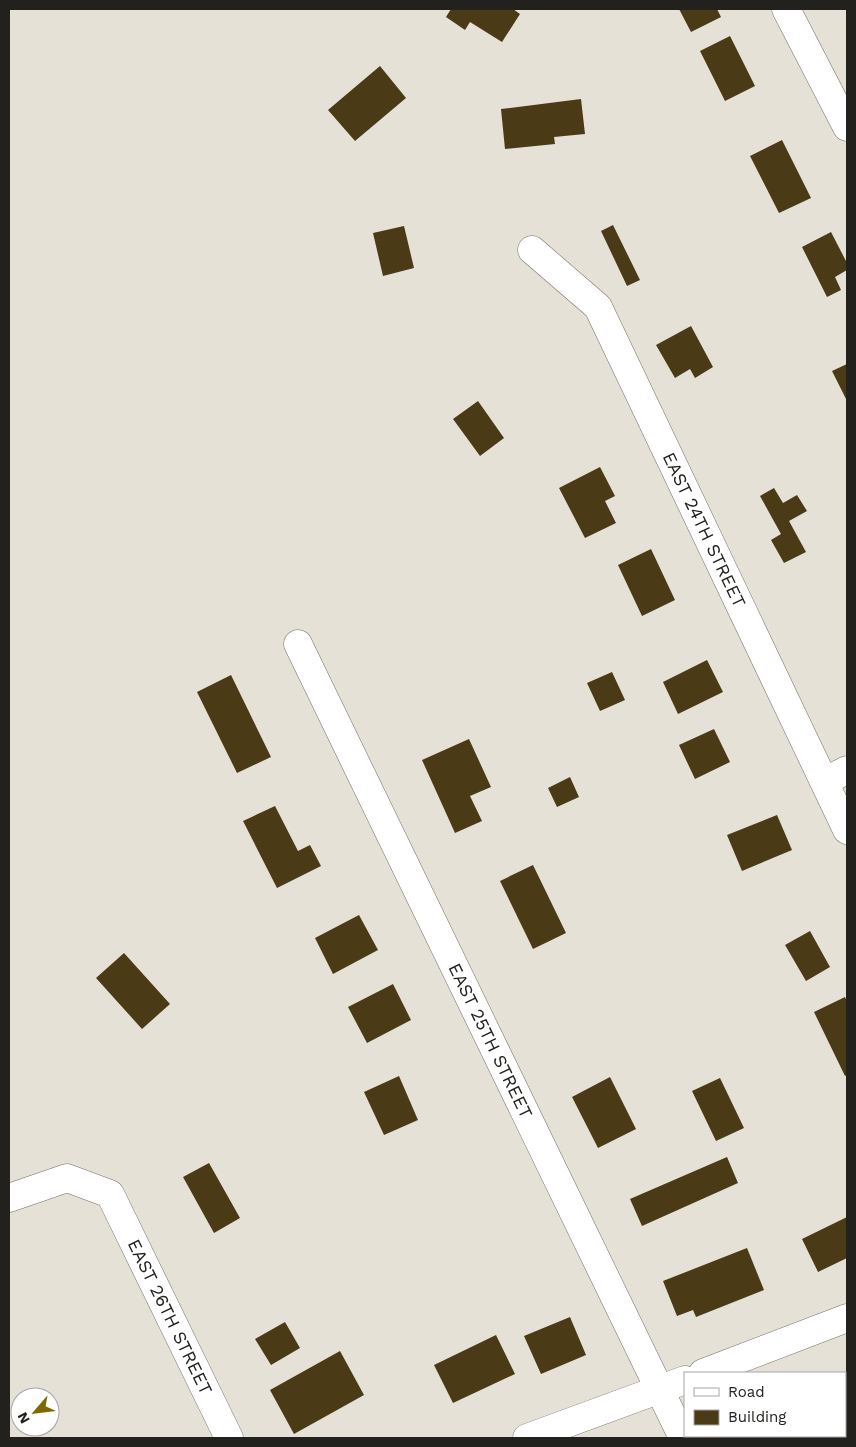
<svg xmlns="http://www.w3.org/2000/svg" width="856" height="1447" font-family="'Work Sans',sans-serif">
	<style>
		.building { fill: #4a3a15 }
		.lines { fill: none; stroke-linecap: round; stroke-linejoin: round }
		.minor-casing { stroke: #757067; stroke-width: 29 }
		.minor { stroke: #fff; stroke-width: 28 }
		.labels { text-anchor: middle; stroke-width: 5; stroke-linejoin: round; paint-order: stroke }
		.street-label { font-size: 18px; fill: #23211d; stroke: #fff }
	</style>
	<rect width="100%" height="100%" fill="#e6e1d7"/>
	<path class="building" d="M451,9H513L520,14L502,42L470,22L465,30L446,17Z
		M679,9H717L721,17L691,32Z
		M730,36L755,86L725,101L700,51Z
		M380,66L406,98L355,141L328,110Z
		M581,99L585,134L554,137L555,144L505,149L501,109Z
		M782,140L811,198L779,213L750,156Z
		M613,225L640,280L627,286L601,231Z
		M404,226L414,268L383,276L373,233Z
		M831,232L847,263V270L835,277L841,290L827,297L802,247Z
		M691,326L713,367L695,378L690,369L675,378L656,345Z
		M847,364V401L832,371Z
		M478,401L504,438L480,456L453,419Z
		M600,467L615,496L605,501L616,523L585,538L559,488Z
		M774,488L783,503L797,495L807,511L789,521L806,552L784,563L771,540L781,534L760,496Z
		M651,549L675,600L642,616L618,565Z
		M707,660L723,692L678,714L663,682Z
		M612,672L625,700L600,711L587,683Z
		M231,675L271,757L237,773L197,692Z
		M714,729L730,762L695,779L679,745Z
		M469,739L491,787L470,796L482,821L455,833L422,760Z
		M570,777L579,797L557,807L548,788Z
		M275,806L298,851L310,845L321,866L277,888L243,821Z
		M777,815L792,850L742,871L727,835Z
		M533,865L566,933L533,949L500,881Z
		M359,915L378,950L333,974L315,938Z
		M810,931L830,967L806,981L785,945Z
		M124,953L170,1004L142,1029L96,978Z
		M393,984L411,1020L367,1043L348,1007Z
		M845,997L847,1002V1075L845,1076L814,1012Z
		M399,1076L418,1120L384,1135L364,1092Z
		M610,1077L636,1129L598,1148L572,1097Z
		M720,1078L744,1128L716,1141L692,1091Z
		M727,1157L738,1183L642,1226L630,1199Z
		M209,1163L240,1218L214,1233L183,1177Z
		M847,1217V1258L818,1272L802,1239Z
		M747,1248L764,1290L696,1317L693,1310L677,1316L663,1281Z
		M570,1317L586,1355L541,1374L524,1336Z
		M285,1322L300,1348L271,1365L255,1339Z
		M496,1335L515,1374L453,1403L434,1365Z
		M340,1351L364,1395L294,1434L270,1390Z
		M732,1436H802L796,1438H733Z"/>
	<g class="lines">
		<defs>
			<g id="minor">
				<path d="M786,9L847,127"/>
				<path id="s1" d="M532,250L598,307L847,830"/>
				<path id="s2" d="M298,644L683,1438"/>
				<path d="M825,781L847,770"/>
				<path id="s3" d="M9,1198L67,1178L110,1194L229,1438"/>
				<path d="M703,1373L847,1318"/>
				<path d="M527,1438L685,1380"/>
			</g>
		</defs>
		<use href="#minor" class="minor-casing"/>
		<use href="#minor" class="minor"/>
	</g>
	<g class="labels">
		<g class="street-label">
			<text dy="6" stroke="none"><textPath href="#s1" startOffset="334">EAST 24TH STREET</textPath></text>
			<text dy="6" stroke="none"><textPath href="#s2" startOffset="441">EAST 25TH STREET</textPath></text>
			<text dy="6" stroke="none"><textPath href="#s3" startOffset="244">EAST 26TH STREET</textPath></text>
		</g>
	</g>
	<rect width="856" height="1447" fill="none" stroke="#23211d" stroke-width="20"/>
	<rect x="684" y="1372" width="162" height="65" fill="#ffffff" stroke="#a7a6a5"/>
	<rect x="694" y="1388" width="25" height="8" fill="#ffffff" stroke="#a7a6a5"/>
	<text x="728" y="1397" font-size="15" fill="#23211d">Road</text>
	<rect x="694" y="1410" width="25" height="15" fill="#4a3a15" stroke="#a7a6a5"/>
	<text x="728" y="1422" font-size="15" fill="#23211d">Building</text>
	<g transform="translate(35 1412) rotate(242)"><circle r="24" fill="#ffffff" stroke="#a7a6a5"/>
	<path d="M0-4L9 19L0 12L-9 19Z" fill="#7e6800"/>
	<text y="-8" font-size="14" font-weight="bold" text-anchor="middle" fill="#23211d">N</text>
	</g>
</svg>
